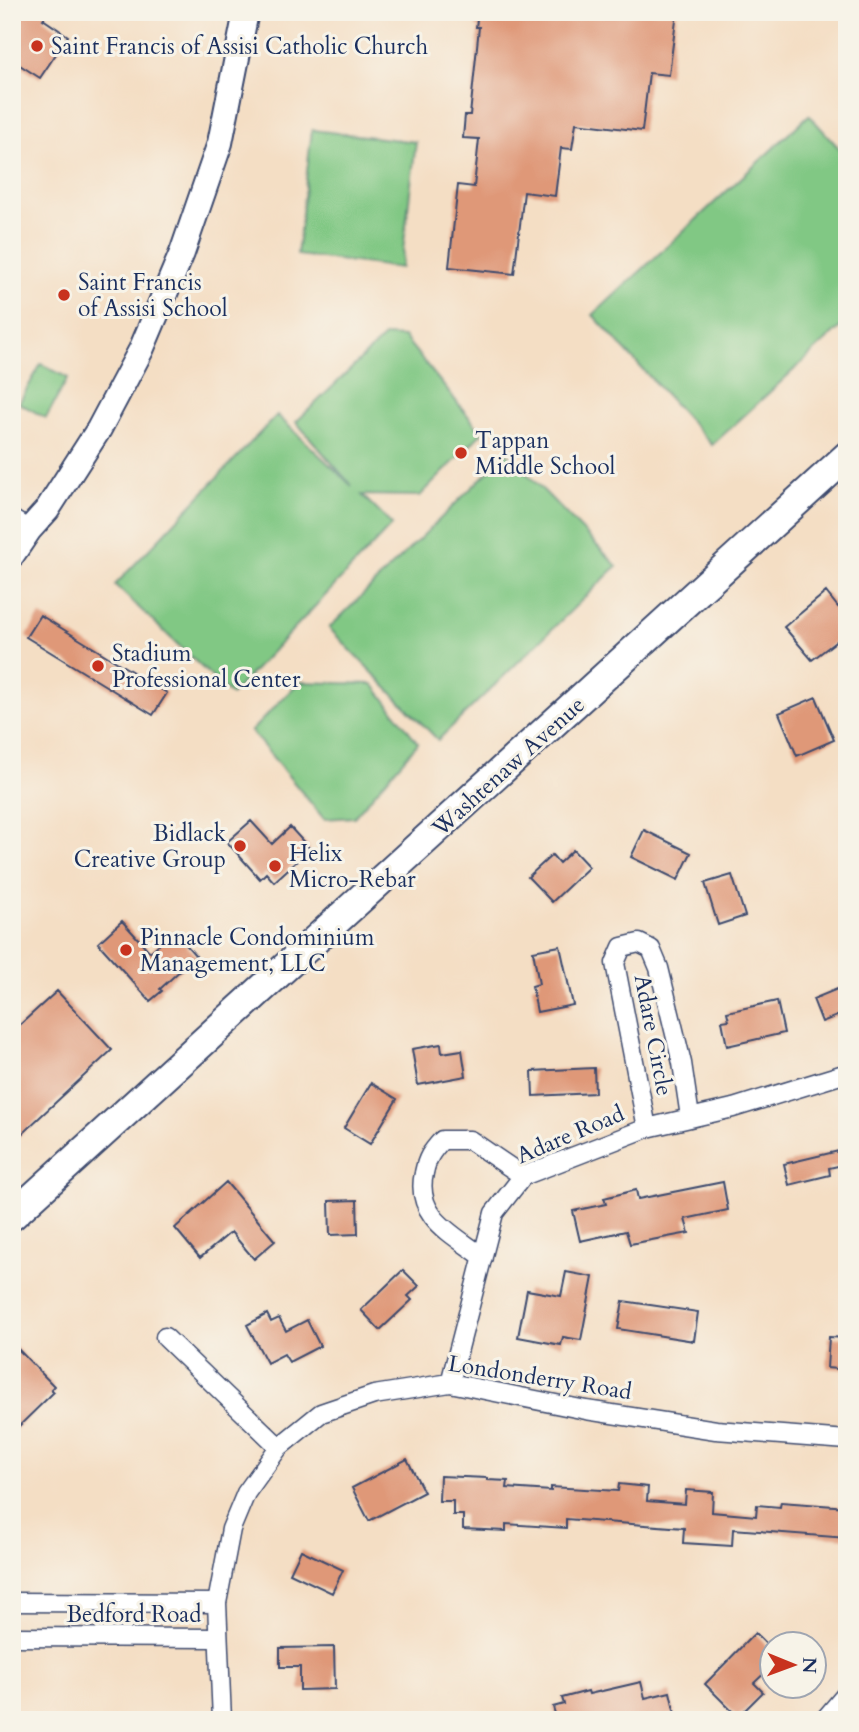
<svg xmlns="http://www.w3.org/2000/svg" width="859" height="1732" font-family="Cardo,serif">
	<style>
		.green { fill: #81c884; stroke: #4e7c71; stroke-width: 2 }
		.building { fill: #df9878 }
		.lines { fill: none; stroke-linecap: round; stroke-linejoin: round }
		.minor-casing { stroke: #3c496d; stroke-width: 21 }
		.secondary-casing { stroke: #3c496d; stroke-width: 28 }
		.primary-casing { stroke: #3c496d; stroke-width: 32 }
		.minor { stroke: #fff; stroke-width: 18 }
		.secondary { stroke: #fff; stroke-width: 24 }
		.primary { stroke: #fff; stroke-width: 28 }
		.poi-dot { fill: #c8321e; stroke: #f7f3e8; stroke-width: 2.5 }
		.labels { text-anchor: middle; stroke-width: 6; stroke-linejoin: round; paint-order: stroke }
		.poi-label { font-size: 23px; fill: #1b2f5e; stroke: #f7f3e8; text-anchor: start }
		.street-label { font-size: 23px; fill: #1b2f5e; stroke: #f7f3e8 }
	</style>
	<rect width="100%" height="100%" fill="#f7f3e8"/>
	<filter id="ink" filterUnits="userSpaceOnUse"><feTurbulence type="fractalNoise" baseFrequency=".0143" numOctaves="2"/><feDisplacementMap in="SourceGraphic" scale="14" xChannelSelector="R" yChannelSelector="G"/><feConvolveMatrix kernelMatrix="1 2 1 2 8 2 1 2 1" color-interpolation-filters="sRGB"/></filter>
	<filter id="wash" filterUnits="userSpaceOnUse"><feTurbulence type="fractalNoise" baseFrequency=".00686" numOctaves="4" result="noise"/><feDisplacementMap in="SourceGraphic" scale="28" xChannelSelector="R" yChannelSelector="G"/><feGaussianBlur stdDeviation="1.57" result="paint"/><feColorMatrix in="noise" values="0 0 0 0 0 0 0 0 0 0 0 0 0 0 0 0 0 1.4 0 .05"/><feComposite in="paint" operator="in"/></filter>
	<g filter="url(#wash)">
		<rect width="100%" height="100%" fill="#f4dec4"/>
		<path class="green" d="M809,115L847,157V321L712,445L593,315Z
			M312,130L416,142L401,268L297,255Z
			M385,336L404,337L482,433L420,496L362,495L392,525L231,695L115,585L277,415L352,486L296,422Z
			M41,364L68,378L46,418L19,403Z
			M507,453L617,566L438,740L329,628Z
			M299,682L373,684L418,743L354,817L324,819L251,731Z"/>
		<g id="blocks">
			<path class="building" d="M12,12H48L43,19L68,36L40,78L12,60Z
				M478,12H677L669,75L649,73L642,131L576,123L572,149L561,148L555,196L524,192L514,274L449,267L458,185L474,187L479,139L463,138L465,115H470L479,27H476Z
				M826,592L838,607L847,600V633L812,660L784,627Z
				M40,615L167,693L153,715L26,637Z
				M816,697L834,740L797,756L779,713Z
				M251,821L272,844L290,827L310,849L274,882L266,873L260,879L227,842Z
				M644,830L691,853L678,880L631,857Z
				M573,850L589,867L552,902L528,877L552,855L559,863Z
				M732,875L745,916L718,925L705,883Z
				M122,921L150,952L174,931L196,956L160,989L162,991L150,1001L98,943Z
				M560,946L573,1005L537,1012L532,986L539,984L533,951Z
				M847,985V1012L822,1022L813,999Z
				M57,991L112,1050L12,1143V1032Z
				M777,1001L784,1033L727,1046L722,1021L729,1020L727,1012Z
				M441,1044L442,1053L462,1050L466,1076L418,1085L412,1049Z
				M594,1068L595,1093L533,1096L532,1071Z
				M371,1083L397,1099L370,1144L344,1128Z
				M847,1149V1164L829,1168L830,1175L789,1185L784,1164Z
				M226,1182L275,1241L254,1259L231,1232L200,1258L175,1228Z
				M723,1182L728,1210L685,1219L689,1233L630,1244L626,1231L580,1241L573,1211L606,1204L604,1198L636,1190L638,1199Z
				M357,1200L358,1234L330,1235L329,1201Z
				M403,1270L419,1286L408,1296L412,1300L380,1330L361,1310Z
				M566,1272L593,1277L581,1340L563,1337L561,1345L518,1337L527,1290L561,1296Z
				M623,1301L698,1312L694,1341L618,1329Z
				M267,1314L271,1322L279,1318L286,1331L307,1320L320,1346L289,1362L284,1354L267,1363L247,1325Z
				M829,1337L847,1338V1370L827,1368Z
				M12,1343L54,1386L51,1389L54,1392L12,1433Z
				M407,1459L424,1492L369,1521L352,1488Z
				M440,1476L487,1478V1480L508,1481L507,1488L551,1491V1487L618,1491L619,1484L648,1487L647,1501L685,1504L686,1490L713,1492L712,1512L756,1516L757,1505L780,1507L781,1502L847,1507V1538L733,1529L732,1546L683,1543L684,1528L566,1519V1528L506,1524V1531L463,1529V1515H453V1501H439Z
				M301,1550L343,1570L332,1593L290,1573Z
				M755,1633L772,1650V1666L754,1683L763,1692L738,1717L705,1684Z
				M334,1647L335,1689L300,1690V1667H280V1648Z
				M641,1682L645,1698L670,1692L675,1714L652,1720H557L553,1707L564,1704L562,1698L588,1691L589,1694Z"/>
		</g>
	</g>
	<g filter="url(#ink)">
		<use href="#blocks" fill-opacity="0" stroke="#3c496d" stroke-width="2"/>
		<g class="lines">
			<defs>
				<path id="minor" d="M12,519L29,530
					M647,1128L615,963L622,947L639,943L651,949L659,968L682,1063L690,1117
					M483,1257C453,1234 414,1217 424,1173C427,1158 431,1152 442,1140H470L523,1176
					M165,1337L279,1447
					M450,1383L494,1213L523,1176L647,1128L733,1108L847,1073
					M12,1602L217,1603
					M12,1637L217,1638
					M222,1720L217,1603L231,1529L246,1493L279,1447L321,1413L374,1395L450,1383L586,1410L716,1430L847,1440
					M824,1720L847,1693"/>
				<path id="secondary" d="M12,555L29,530L47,510L99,429L141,350L182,253L220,143L246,12"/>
				<path id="primary" d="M12,1216L847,456"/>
			</defs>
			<use href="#minor" class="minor-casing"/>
			<use href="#secondary" class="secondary-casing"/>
			<use href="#primary" class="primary-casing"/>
			<use href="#minor" class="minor"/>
			<use href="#secondary" class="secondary"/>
			<use href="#primary" class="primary"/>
		</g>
	</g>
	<g class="poi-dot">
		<circle cx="37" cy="46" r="7"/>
		<circle cx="64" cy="295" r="7"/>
		<circle cx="461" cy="453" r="7"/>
		<circle cx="98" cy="666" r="7"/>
		<circle cx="240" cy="846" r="7"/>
		<circle cx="275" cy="866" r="7"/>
		<circle cx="126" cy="950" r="7"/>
	</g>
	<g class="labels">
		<g class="poi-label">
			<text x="51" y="54">Saint Francis of Assisi Catholic Church</text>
			<text x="78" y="290">Saint Francis<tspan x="78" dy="26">of Assisi School</tspan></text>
			<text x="475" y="448">Tappan<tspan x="475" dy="26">Middle School</tspan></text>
			<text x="112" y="661">Stadium<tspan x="112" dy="26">Professional Center</tspan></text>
			<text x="226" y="841" text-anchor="end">Bidlack<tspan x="226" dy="26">Creative Group</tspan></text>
			<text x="289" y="861">Helix<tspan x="289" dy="26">Micro-Rebar</tspan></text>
			<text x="140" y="945">Pinnacle Condominium<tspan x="140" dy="26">Management, LLC</tspan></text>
		</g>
		<g class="street-label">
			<text transform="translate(508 766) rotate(-42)" y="8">Washtenaw Avenue</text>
			<text transform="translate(654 1035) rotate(79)" y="8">Adare Circle</text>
			<text transform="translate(570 1134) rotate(-23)" y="8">Adare Road</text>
			<text transform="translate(540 1377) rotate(9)" y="8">Londonderry Road</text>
			<text x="134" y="1622">Bedford Road</text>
		</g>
	</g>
	<rect width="859" height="1732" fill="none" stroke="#f7f3e8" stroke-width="42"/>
	<g transform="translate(793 1665) rotate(91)"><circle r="33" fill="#f7f3e8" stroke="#9fa5b1" stroke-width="2"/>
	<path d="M0-5L12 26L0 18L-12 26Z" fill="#c8321e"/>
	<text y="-10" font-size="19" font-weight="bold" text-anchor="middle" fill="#1b2f5e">N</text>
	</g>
</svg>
